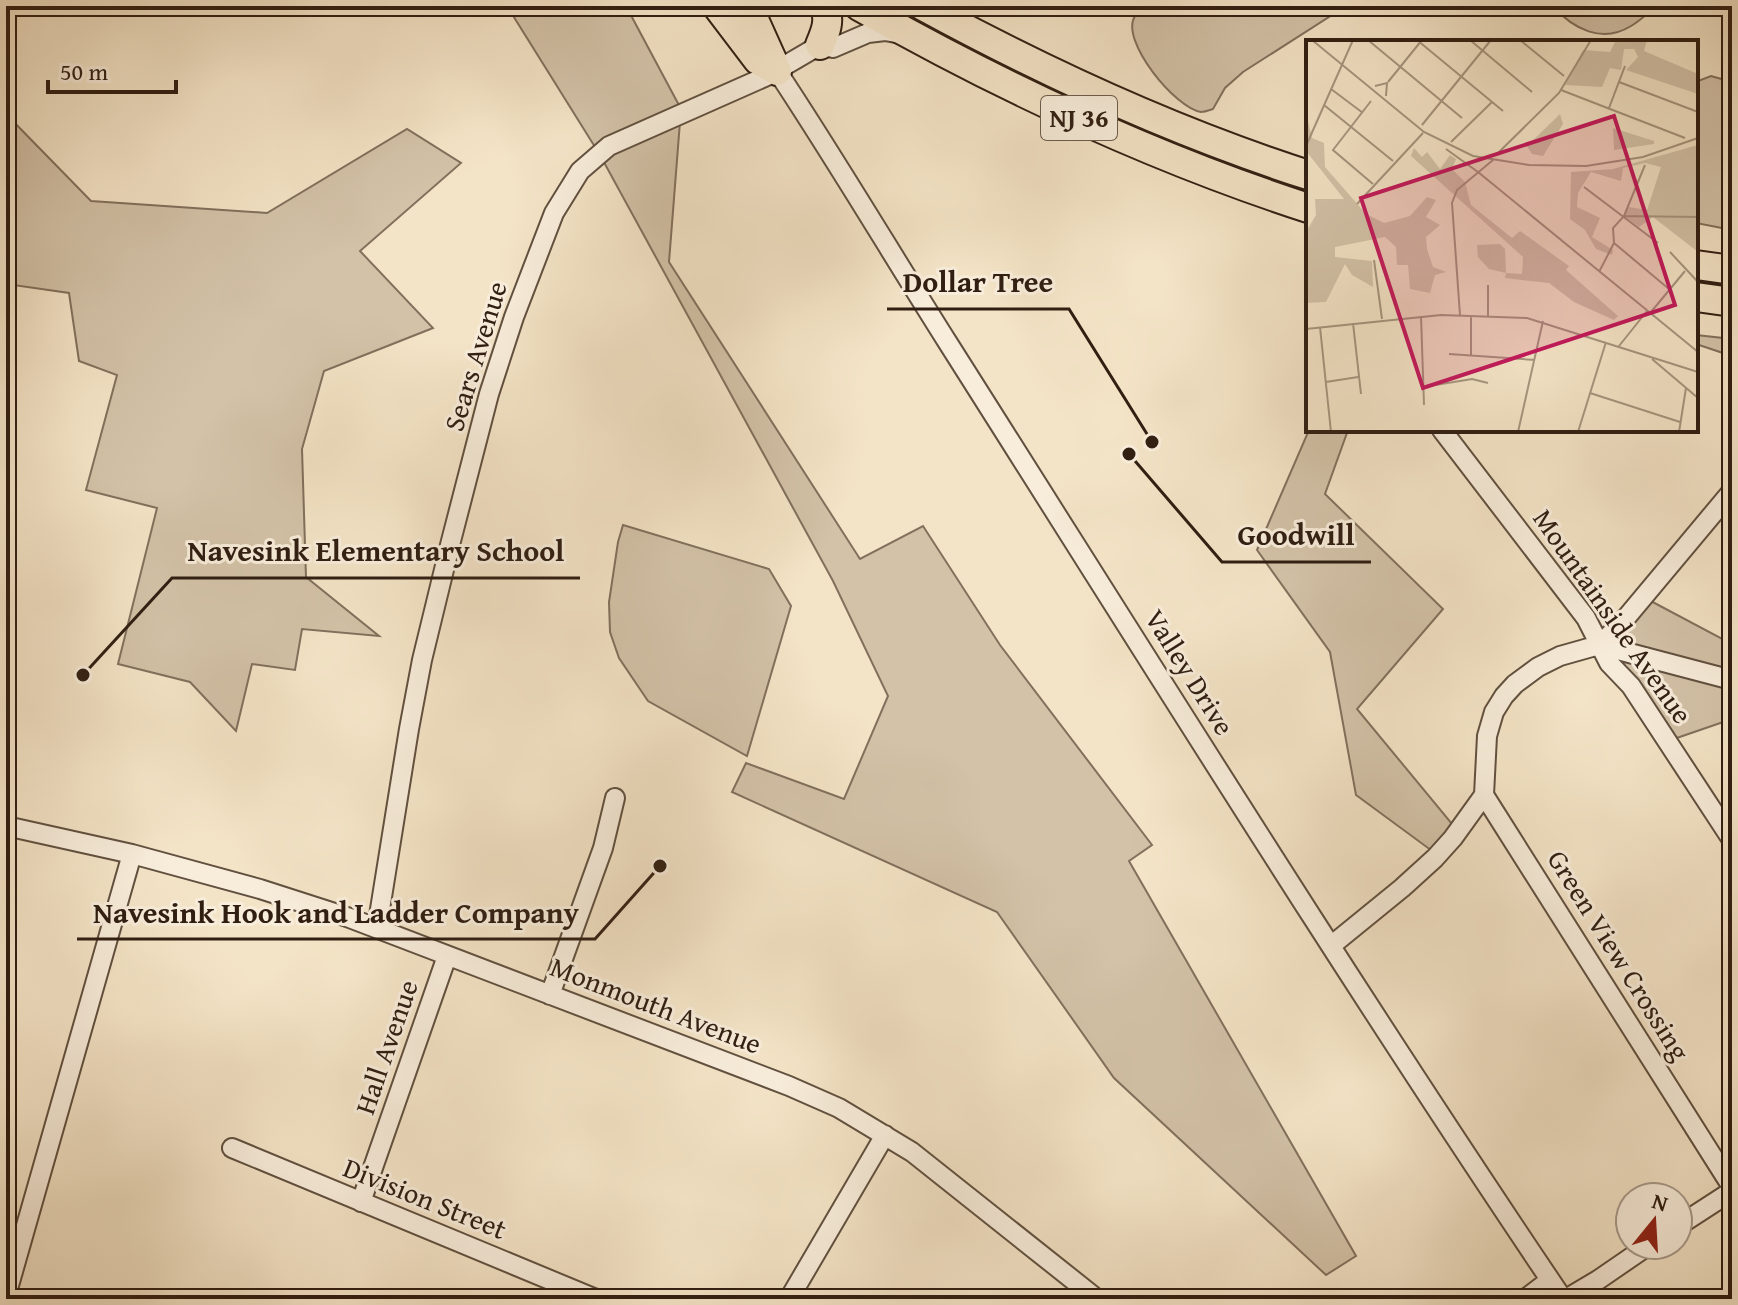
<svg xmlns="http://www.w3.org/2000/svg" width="1738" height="1305" font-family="'Gentium Book Plus',serif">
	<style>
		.green { fill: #d3c2a8; stroke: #82705d; stroke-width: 2 }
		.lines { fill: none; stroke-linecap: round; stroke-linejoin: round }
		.minor-casing { stroke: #61503f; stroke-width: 22 }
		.highway-casing { stroke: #301e12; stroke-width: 32 }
		.minor { stroke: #f8eddb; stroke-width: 18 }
		.highway { stroke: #f4e4c7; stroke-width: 28 }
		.labels { text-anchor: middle; stroke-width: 6; stroke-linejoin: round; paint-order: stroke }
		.shield { fill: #f8eddb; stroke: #6c5c4e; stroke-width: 2 }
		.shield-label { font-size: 26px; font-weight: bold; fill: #301e12 }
		.street-label { font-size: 28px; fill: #301e12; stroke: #f8eddb }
		.inset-road { fill: none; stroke: #a6957f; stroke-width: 2 }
		.view { fill: #c2185b; fill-opacity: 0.15; stroke: #c2185b; stroke-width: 4 }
		.inset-edge { fill: none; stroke: #301e12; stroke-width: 4 }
		.leader { fill: none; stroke: #301e12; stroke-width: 3 }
		.callout-dot { fill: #301e12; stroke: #f8eddb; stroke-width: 3 }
		.callout-label { font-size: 30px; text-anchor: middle; font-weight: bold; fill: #301e12; stroke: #f8eddb; stroke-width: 6; stroke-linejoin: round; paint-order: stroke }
	</style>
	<rect width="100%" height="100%" fill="#f4e4c7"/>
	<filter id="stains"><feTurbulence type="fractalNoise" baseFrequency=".0025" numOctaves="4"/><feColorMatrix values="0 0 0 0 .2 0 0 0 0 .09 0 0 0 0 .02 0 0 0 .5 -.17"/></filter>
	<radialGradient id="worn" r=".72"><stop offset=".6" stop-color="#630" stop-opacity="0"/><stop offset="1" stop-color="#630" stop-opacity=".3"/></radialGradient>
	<path class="green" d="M507,6H626L681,109L669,262L860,559L923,526L1000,645L1152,845L1129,861L1356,1256L1326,1275L1114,1078L997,912L732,792L746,763L844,799L888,696L833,581L600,155Z
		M1157,6H1346L1243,72L1225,88L1213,109C1210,110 1205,112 1201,112C1176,109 1119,40 1135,16C1140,9 1149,8 1157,6Z
		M1553,6H1656C1648,13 1640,21 1631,26C1602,44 1573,29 1553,6Z
		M1711,76L1732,82V230L1696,223V85L1698,81Z
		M6,114L91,201L267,213L407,129L461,163L360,251L433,328L324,371L302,449L306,577L379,636L302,629L295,670L252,664L236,731L190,682L118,664L157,508L86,490L117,375L79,361L69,293L6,284Z
		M1696,335L1732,339V356L1696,344Z
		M1309,430H1348L1325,494L1443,609L1357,709L1462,836L1443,859L1356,795L1330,652L1257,550Z
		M623,525L769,569L791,606L747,756L648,701L619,658L610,632L609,602L618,542Z
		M1647,599L1732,644V719L1668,741L1602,645Z"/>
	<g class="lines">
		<defs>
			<path id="minor" d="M777,71C836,160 891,253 948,343C1151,663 1351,985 1563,1299
				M1442,430L1586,618L1609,663L1631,686L1732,840
				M1599,645L1620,625L1732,491
				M1484,795L1732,1187
				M6,826L132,854L260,889L347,917L789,1086L839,1108L912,1152L1097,1299
				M377,928L409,729L422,660L451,541L489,394L514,317L554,213L580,171L609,146L767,76L820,45L833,48L868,33L885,31L901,34
				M1332,945L1402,888L1435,858L1453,838L1484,795L1487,736L1494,712L1504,696L1515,684L1538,667L1560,656L1599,645L1732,680
				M550,995L603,848L615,798
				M232,1148L596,1299
				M361,1202L447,956
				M1678,1226L1732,1191
				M6,1296L132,854
				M789,1299L885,1135
				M1525,1299L1550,1280
				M1566,1299L1598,1280L1649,1245"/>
			<path id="highway" d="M717,6L758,60L777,71
				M752,6L755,22L773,62
				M859,6C1002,87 1151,157 1308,208
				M923,6C1046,73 1174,132 1308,175
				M820,45C826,31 830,21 825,6
				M1696,265L1732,270
				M1696,297L1732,302"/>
		</defs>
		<use href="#minor" class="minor-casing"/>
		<use href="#highway" class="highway-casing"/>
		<use href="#minor" class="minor"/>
		<use href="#highway" class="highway"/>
	</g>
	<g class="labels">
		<rect class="shield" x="1041" y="96" width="76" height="44" rx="6"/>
		<g class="shield-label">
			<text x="1079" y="127">NJ 36</text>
		</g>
		<g class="street-label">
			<text transform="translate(475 356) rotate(-73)" y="10">Sears Avenue</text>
			<text transform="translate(1613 616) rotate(55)" y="10">Mountainside Avenue</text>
			<text transform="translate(1190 672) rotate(58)" y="10">Valley Drive</text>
			<text transform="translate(1619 955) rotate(58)" y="10">Green View Crossing</text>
			<text transform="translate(656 1005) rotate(21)" y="10">Monmouth Avenue</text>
			<text transform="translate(386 1047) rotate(-71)" y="10">Hall Avenue</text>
			<text transform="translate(425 1198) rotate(22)" y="10">Division Street</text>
		</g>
	</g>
	<g transform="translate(1306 40)">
		<rect width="392" height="392" fill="#f4e4c7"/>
		<path d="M310,0H341L338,11L392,34V54L320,30L332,17L328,9H318L315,30L304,28L296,47L259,45L277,10L304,12ZM0,72L6,98L18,103L19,127L60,174L78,183L104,176L121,157L130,160L120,177L134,185L120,197L121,209L127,227L140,232L129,235L124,253L104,249L102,225H91L90,207L79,197L29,207V217L66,221L67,247L46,235L39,224L20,262L0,263V192L10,175L9,159H38L0,111ZM254,74L257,84L237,116L226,114L221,106ZM307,88L348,101V104L308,110ZM392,105V212L347,177L333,187L318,176L323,167L341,170L355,127L339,123L317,128L315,141L285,132L272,153L271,167L294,178L286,197L307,210L306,215L290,209L279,190L264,179L265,132L307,129ZM108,108L116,117L121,112L134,129L144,115L150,119L146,129L159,142L165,165L206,198L214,191L263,226L260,230L312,276L308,280L268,262L243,243L199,238L200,233L216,234L217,217L105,116ZM194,204L199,209L200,233L183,229L172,217L171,205Z" fill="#d3c2a8"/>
		<path class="inset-road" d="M6,0L118,92L167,116L223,125L280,126L337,117L392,98M62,0L156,78M111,0L197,71M164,0L226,52M214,0L258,36M82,42L116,0M313,42L392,72M69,46L81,43L80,56M25,49L57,73M255,50L379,98M65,61L27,110L67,144M18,65L87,121M303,68L319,26M116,85L185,0M145,102L186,62M0,106L47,0M140,109L172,132M190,115L253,53L285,0M172,132L392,312M278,147L352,203M51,164L117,93M318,176L339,125M308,203L363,249M364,212L392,242M68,220L76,279M293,232L308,203L307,188L318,176L392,177M345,272L379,231M154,275L146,163L151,150L187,120M115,276L118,365M182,276V245M47,283L55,354M14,287L25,392M0,289L135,275L221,278L392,332M313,306L341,271M143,314L229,320M165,315V276M346,319L392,358M20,342L52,337M117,347L166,339L182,343M284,353L374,382M212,392L237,281M272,392L300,302M373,392L380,348"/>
		<path class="view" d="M308,76L369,265L117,348L55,158Z"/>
		<rect width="392" height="392" class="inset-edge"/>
	</g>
	<path class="leader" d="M1152 442L1069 309H887M1129 454L1222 562H1371M83 675L172 578H580M660 866L595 939H77"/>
	<g class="callout-dot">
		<circle cx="1152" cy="442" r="8"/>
		<circle cx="1129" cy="454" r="8"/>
		<circle cx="83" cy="675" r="8"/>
		<circle cx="660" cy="866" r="8"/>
	</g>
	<g class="callout-label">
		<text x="978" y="292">Dollar Tree</text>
		<text x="1296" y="545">Goodwill</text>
		<text x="376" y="561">Navesink Elementary School</text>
		<text x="336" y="923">Navesink Hook and Ladder Company</text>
	</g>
	<rect width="1738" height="1305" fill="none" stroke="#f4e4c7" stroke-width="32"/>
	<rect x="8" y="8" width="1722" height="1289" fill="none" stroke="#301e12" stroke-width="4"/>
	<rect x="16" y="16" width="1706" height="1273" fill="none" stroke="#301e12" stroke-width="2"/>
	<g transform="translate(1654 1221) rotate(18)"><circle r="38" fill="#f8eddb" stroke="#a89a8b" stroke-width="2"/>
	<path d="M0-6L14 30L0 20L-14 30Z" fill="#8f2418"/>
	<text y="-12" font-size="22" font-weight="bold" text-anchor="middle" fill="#301e12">N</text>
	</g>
	<path d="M48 80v12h128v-12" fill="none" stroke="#301e12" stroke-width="4"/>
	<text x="60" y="80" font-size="24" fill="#301e12" stroke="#f8eddb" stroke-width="6" paint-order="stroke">50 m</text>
	<rect width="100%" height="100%" filter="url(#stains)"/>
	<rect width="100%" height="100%" fill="url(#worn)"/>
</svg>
